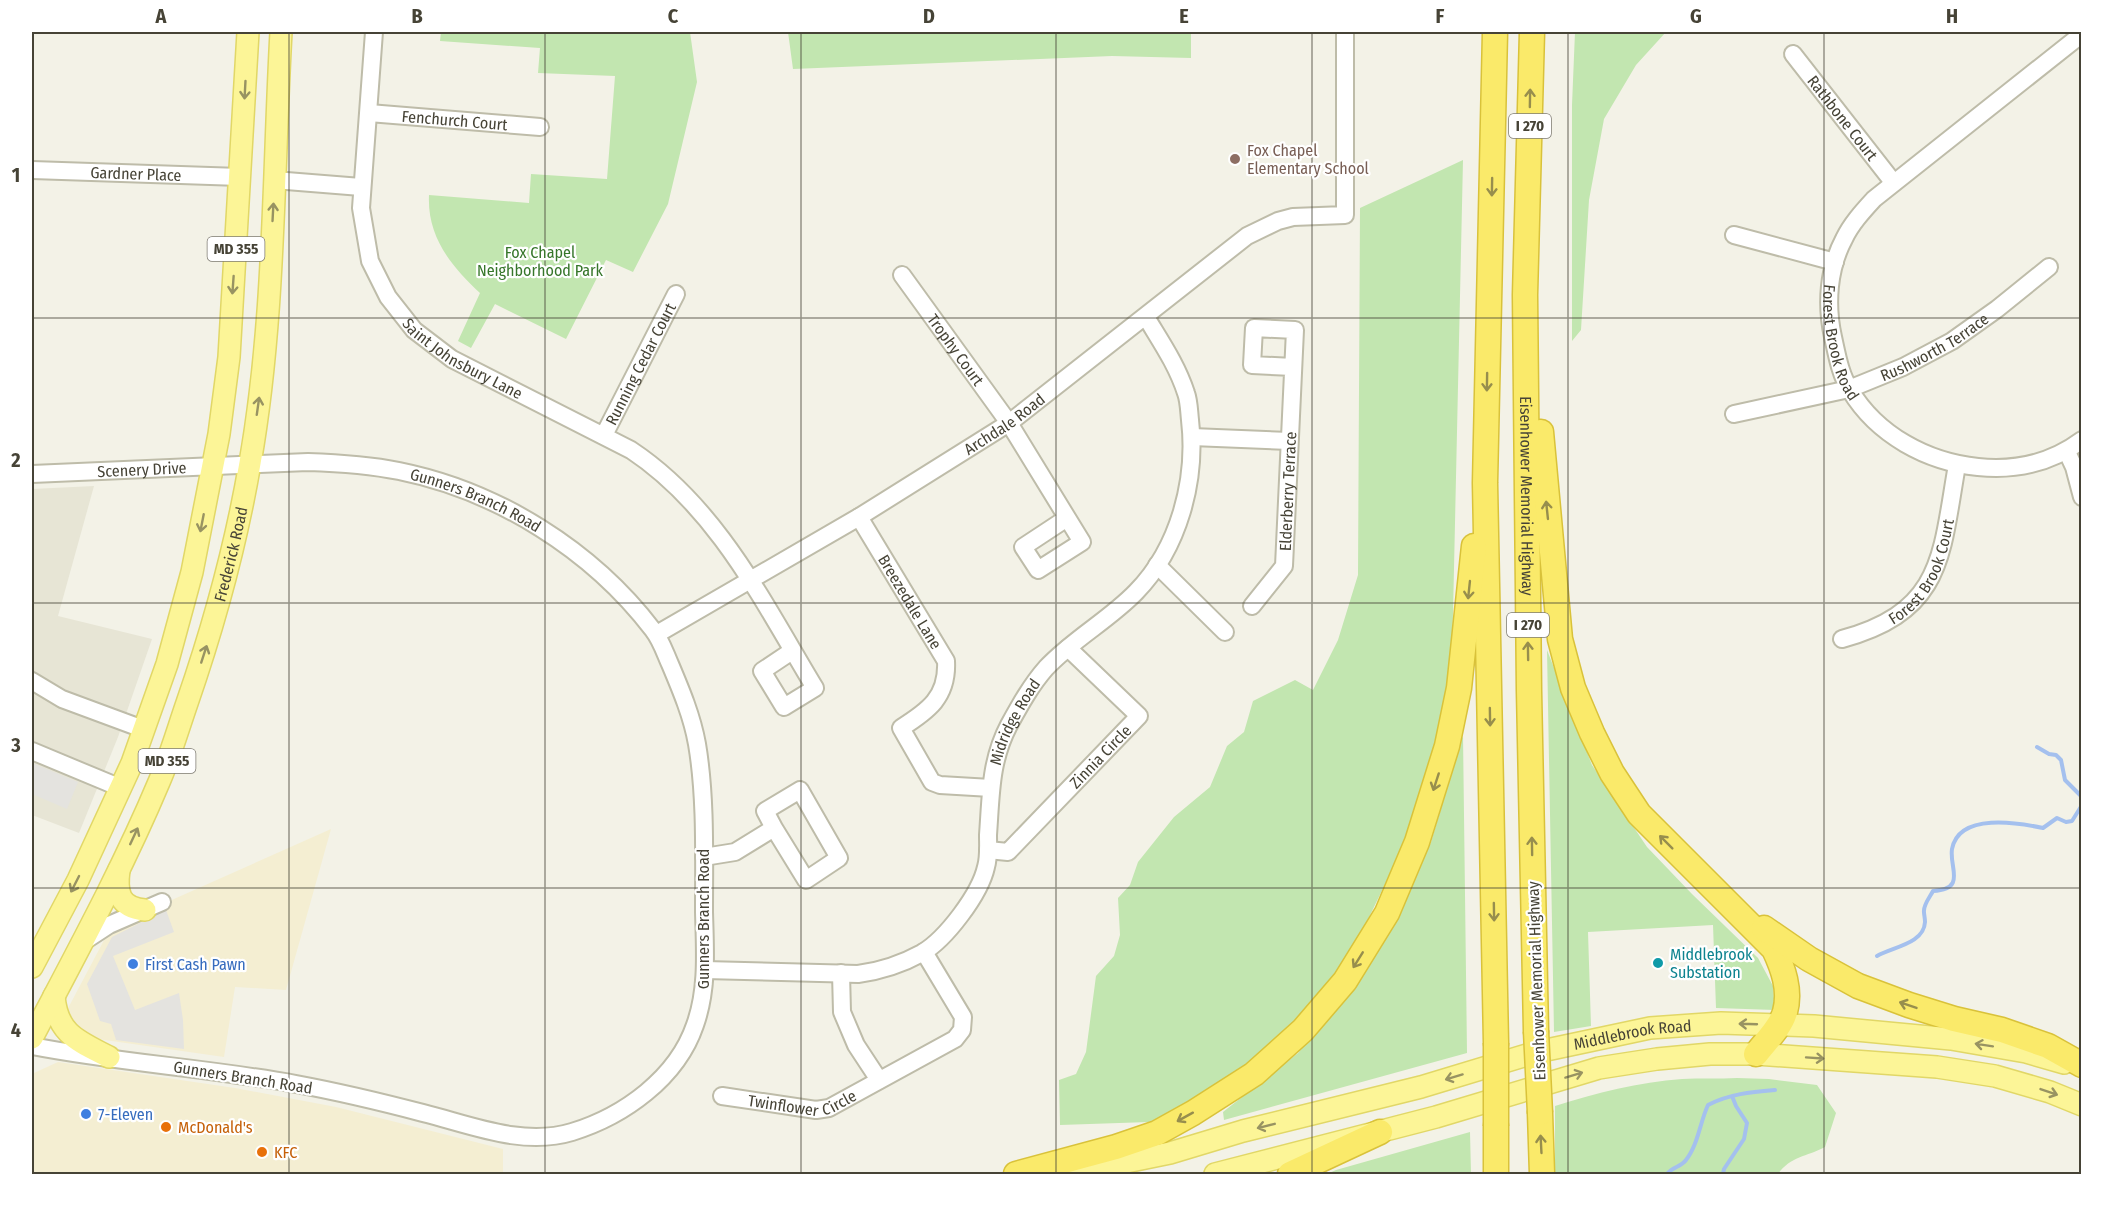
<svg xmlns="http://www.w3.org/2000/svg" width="2113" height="1206" font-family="'Fira Sans Condensed',sans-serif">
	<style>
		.residential { fill: #e7e5d5 }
		.commercial { fill: #f4eed2 }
		.green { fill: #c2e6b0 }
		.parking { fill: #e4e3df }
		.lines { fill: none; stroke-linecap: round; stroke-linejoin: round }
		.stream { stroke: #a4c0ee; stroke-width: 4 }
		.minor-casing { stroke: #bebca9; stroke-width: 20 }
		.major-casing { stroke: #e1d767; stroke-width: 24 }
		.highway-casing { stroke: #d9c23a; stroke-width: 27 }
		.minor { stroke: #fff; stroke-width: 16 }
		.major { stroke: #fcf597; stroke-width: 21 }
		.highway { stroke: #faea6a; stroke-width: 24 }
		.highway-bridge-casing { stroke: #d9c23a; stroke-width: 27; stroke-linecap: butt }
		.highway-bridge { stroke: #faea6a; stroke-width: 24 }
		.oneway { stroke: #989362 }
		.oneway2 { stroke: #978e4d }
		.grid { fill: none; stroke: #464336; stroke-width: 1.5; stroke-opacity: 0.55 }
		.education-dot { fill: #8d6e63; stroke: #fff; stroke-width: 2 }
		.culture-dot { fill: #0f9aa8; stroke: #fff; stroke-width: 2 }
		.shop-dot { fill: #3f7fe0; stroke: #fff; stroke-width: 2 }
		.food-dot { fill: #e8710a; stroke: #fff; stroke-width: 2 }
		.labels { text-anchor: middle; stroke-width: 4.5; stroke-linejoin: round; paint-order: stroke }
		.shield { fill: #fff; stroke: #7e7b72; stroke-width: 1.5 }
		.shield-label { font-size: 15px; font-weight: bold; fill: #464336 }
		.street-label { font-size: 16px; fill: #464336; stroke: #fff }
		.education-label { font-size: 16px; fill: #785e54; stroke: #fff; text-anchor: start }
		.park-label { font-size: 16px; fill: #36762a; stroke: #fff }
		.culture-label { font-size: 16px; fill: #0d838f; stroke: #fff; text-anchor: start }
		.shop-label { font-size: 16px; fill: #366cbe; stroke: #fff; text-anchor: start }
		.food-label { font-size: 16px; fill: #c56008; stroke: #fff; text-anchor: start }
		.neatline { fill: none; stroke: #464336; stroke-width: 2 }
		.grid-label { font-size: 20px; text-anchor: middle; font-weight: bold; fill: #464336 }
	</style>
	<rect width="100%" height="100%" fill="#f3f2e7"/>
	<path class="residential" d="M94,486L58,616L152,639L118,737L79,833L32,815V489Z"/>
	<path class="commercial" d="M331,829L286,990L235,987L224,1057L84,1037L66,1012L111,927Z
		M58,1062L235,1088L336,1107L503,1149V1174H32V1077L34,1073Z"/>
	<path class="green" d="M441,32H690L697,82L668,204L633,272L606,260L566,339L495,304L471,348L458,341L480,293C451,266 427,237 429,195L529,203L531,174L607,179L615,76L538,73L540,48L440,41Z
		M788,32H1191V58L1112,56L793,69Z
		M1575,32H1666L1636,65L1604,119L1589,200L1581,330L1572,341V105Z
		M1463,160L1452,659L1445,708L1423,790L1402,849L1359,938L1336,972L1286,1032L1239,1070L1183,1108L1149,1122L1060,1125L1059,1080L1076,1074L1086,1052L1096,976L1114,956L1120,935L1118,898L1130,885L1138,862L1174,817L1210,787L1227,746L1244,732L1253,701L1295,680L1313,690L1338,640L1358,575L1360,208Z
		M1547,650L1592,765L1647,847L1692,894L1758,958L1773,986L1775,1010L1716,1008L1713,925L1588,932L1591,1026L1554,1032Z
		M1463,735L1467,1053L1224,1120L1223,1112L1298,1053L1372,961L1431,842Z
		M1737,1078L1769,1079L1817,1085L1836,1113L1825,1147C1806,1157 1791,1156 1778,1174H1555V1106C1596,1093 1639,1082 1682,1079C1700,1078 1719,1079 1737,1078Z
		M1470,1132L1471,1174H1327L1336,1170Z"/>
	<path class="parking" d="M32,763L78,782L67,809L32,794Z
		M166,910L174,932L113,956L135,1010L179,993L183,1020L184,1049L116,1040L111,1024L100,1021L87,984L112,937Z"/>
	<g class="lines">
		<path class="stream" d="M2037,747L2049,754L2056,755L2061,760L2065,780L2082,797
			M1877,956C1892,947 1924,944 1925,922C1925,918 1924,915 1924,912C1923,905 1930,897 1933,891C1967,889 1949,868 1952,849C1959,812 2019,823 2043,828L2057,818L2066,822L2072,821L2082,805
			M1667,1174C1672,1167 1681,1167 1686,1160C1698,1145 1700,1122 1708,1105C1729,1094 1751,1092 1775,1090
			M1723,1174L1724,1169L1744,1139L1747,1123L1736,1106L1732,1096"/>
		<defs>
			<g id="minor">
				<path id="s1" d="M374,32L361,208L370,261L388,297L414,330L452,359L631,450C717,507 763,602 815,688L784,707L762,671L792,651"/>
				<path id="s2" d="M2082,34L1874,199C1863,211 1851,224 1844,239C1828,269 1826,305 1833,337C1837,355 1840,374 1850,390C1877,435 1927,462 1978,467C2016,471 2051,463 2082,440"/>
				<path id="s3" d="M1793,54L1893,182"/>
				<path id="s4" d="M369,113L540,127"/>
				<path id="s5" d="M32,170L240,177"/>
				<path d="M274,180L361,187"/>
				<path d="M1734,235L1835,262"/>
				<path id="s6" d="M902,275L1009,423L1082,542L1038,570L1023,547L1067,518"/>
				<path id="s7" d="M1734,414L1849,389L1903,367L1952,341L1997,309L2049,267"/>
				<path id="s8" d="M604,435L676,294"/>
				<path d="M1192,437L1289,441"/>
				<path d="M2067,452L2074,467L2082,497"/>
				<path id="s9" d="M32,474L308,462C339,463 369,465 399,471C498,491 592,550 653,630C661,640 665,653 670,664C681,690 692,716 697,744C706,797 704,857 704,912C705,950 708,989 695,1025C677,1078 624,1116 572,1132C523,1147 471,1125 423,1113C381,1102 339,1092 296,1084C209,1068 119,1063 32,1046"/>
				<path id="s10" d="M859,517L946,661C948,697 928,711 901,728L932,782L940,785L991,788"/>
				<path d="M1157,565L1225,632"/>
				<path id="s11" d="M1252,606L1284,566L1295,330L1254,328L1252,365L1293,367"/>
				<path id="s12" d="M657,634L859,517L1009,423L1247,236L1278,221L1293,217L1345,215V32"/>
				<path id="s13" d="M1842,639C1944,611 1941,555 1957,465"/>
				<path d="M32,681L62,699L143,729"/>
				<path d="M32,751L121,788"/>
				<path id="s14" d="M988,850L1008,852L1139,716L1068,648"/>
				<path d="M704,857L735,852L774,828L765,811L800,790L839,858L806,880L774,828"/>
				<path d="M83,942L109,925L162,902"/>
				<path id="s15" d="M705,970L858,974C881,971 902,964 922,953C946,939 980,894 986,867C989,857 988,845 988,835C991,795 990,761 1009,725C1020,705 1031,685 1046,668C1073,639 1109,620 1136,592C1179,548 1197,480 1190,420C1189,411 1189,401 1186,393C1177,365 1161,342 1146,317"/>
				<path d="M841,973L842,1012L856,1045L879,1080"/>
				<path id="s16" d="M722,1096L816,1110L829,1108L955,1039L962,1030L963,1017L924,952"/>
			</g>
			<g id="major">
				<path d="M119,870C116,892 119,908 145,910"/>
				<path d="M32,967L78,880L132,763L167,664L192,572L219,434L229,357L248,32"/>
				<path d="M54,996C57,1034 78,1041 109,1057"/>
				<path id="s17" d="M32,1038C76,954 122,870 159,782C170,757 178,729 187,703C214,625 236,545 250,463C275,321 273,175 281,32"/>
				<path id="s18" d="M1052,1174L1092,1169L1170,1153L1243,1131L1421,1087L1537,1052L1650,1028L1721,1023L1814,1026L1951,1039L2026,1052L2064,1063"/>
				<path d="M1215,1174L1436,1117L1599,1068L1657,1059L1710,1054H1756L1937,1067L1995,1076L2050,1092L2082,1105"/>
			</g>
			<g id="highway">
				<path d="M1495,32L1485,483L1496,1043"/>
				<path id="s19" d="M1532,32L1525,295L1529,691L1536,1031"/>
				<path d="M1541,432L1560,639L1573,688L1592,733L1612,773L1639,814L1774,949C1783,968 1791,990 1785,1012C1781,1027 1765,1042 1756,1054"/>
				<path d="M1764,928L1809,959L1858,986L1909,1005L1954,1019L2002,1030L2048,1046L2082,1065"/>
				<path d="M1540,1113L1542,1174"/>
				<path d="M1016,1174L1116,1147L1157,1133L1193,1113L1254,1074L1303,1030L1345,981L1387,913L1417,842L1447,746L1459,688L1474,546"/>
				<path d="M1290,1174L1380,1132"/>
				<path d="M1496,1174V1126"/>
			</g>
		</defs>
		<use href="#minor" class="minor-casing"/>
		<use href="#major" class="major-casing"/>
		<use href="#highway" class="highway-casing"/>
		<use href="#minor" class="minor"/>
		<use href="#major" class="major"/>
		<use href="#highway" class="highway"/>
		<defs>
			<path id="highway-bridge" d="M1536,1031L1540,1113
				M1496,1126V1043"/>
		</defs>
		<use href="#highway-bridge" class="highway-bridge-casing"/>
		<use href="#highway-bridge" class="highway-bridge"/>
	</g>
	<defs><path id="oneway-shaft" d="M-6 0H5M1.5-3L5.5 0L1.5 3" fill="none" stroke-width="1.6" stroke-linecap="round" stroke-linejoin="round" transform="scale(1.5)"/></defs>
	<g class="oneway">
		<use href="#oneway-shaft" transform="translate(245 90) rotate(93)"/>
		<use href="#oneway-shaft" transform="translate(273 212) rotate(-87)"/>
		<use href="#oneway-shaft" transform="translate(233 285) rotate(94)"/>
		<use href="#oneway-shaft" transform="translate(258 406) rotate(-82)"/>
		<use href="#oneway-shaft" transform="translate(202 523) rotate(101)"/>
		<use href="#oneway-shaft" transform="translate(204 654) rotate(-72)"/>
		<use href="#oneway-shaft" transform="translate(134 836) rotate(-65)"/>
		<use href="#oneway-shaft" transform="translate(75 884) rotate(117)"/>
		<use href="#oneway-shaft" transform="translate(1748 1024) rotate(-178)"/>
		<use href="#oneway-shaft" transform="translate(1984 1045) rotate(-171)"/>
		<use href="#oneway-shaft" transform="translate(1815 1058) rotate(4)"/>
		<use href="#oneway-shaft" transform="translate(1574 1075) rotate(-17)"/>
		<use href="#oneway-shaft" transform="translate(1454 1077) rotate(163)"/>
		<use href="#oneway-shaft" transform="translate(2049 1092) rotate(19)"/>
		<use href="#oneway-shaft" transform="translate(1266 1126) rotate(166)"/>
	</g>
	<g class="oneway2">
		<use href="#oneway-shaft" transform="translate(1530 98) rotate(-89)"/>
		<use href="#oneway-shaft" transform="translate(1492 187) rotate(91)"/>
		<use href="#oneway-shaft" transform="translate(1487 382) rotate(91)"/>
		<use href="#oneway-shaft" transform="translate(1547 510) rotate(-96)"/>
		<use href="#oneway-shaft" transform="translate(1469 590) rotate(96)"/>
		<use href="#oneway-shaft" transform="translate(1528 651) rotate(-91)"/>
		<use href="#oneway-shaft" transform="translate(1490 717) rotate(89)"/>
		<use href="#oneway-shaft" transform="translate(1436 782) rotate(108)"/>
		<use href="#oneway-shaft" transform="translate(1666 842) rotate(-135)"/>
		<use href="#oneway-shaft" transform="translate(1532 846) rotate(-91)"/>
		<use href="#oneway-shaft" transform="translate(1494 912) rotate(89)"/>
		<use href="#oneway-shaft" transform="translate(1358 960) rotate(122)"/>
		<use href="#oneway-shaft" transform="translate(1908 1005) rotate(-161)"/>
		<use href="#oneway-shaft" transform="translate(1185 1117) rotate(151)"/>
		<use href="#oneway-shaft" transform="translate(1541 1144) rotate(-93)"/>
	</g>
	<path class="grid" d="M289,32V1174M545,32V1174M801,32V1174M1056,32V1174M1312,32V1174M1568,32V1174M1824,32V1174M32,318H2082M32,603H2082M32,888H2082"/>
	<circle class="education-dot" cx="1235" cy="159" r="6"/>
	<circle class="culture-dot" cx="1658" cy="963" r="6"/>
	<g class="shop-dot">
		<circle cx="133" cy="964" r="6"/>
		<circle cx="86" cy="1114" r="6"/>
	</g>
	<g class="food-dot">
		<circle cx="166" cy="1127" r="6"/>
		<circle cx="262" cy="1152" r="6"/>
	</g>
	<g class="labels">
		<g class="shield">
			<rect x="1509" y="114" width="42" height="24" rx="4.5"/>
			<rect x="207.5" y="237" width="57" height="24" rx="4.5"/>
			<rect x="1507" y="613" width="42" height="24" rx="4.5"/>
			<rect x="138.5" y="749" width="57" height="24" rx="4.5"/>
		</g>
		<g class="shield-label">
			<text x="1530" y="131">I 270</text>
			<text x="236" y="254">MD 355</text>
			<text x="1528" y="630">I 270</text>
			<text x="167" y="766">MD 355</text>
		</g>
		<g class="street-label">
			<text dy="6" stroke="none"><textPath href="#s3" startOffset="81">Rathbone Court</textPath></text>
			<text dy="6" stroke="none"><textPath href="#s4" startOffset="86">Fenchurch Court</textPath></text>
			<text dy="6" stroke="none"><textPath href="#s5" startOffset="104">Gardner Place</textPath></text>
			<text dy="6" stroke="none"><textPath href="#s2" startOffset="423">Forest Brook Road</textPath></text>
			<text dy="6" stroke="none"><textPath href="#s7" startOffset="213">Rushworth Terrace</textPath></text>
			<text dy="6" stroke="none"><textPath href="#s6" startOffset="92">Trophy Court</textPath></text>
			<text dy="6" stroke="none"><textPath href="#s1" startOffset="369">Saint Johnsbury Lane</textPath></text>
			<text dy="6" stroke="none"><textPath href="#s8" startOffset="80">Running Cedar Court</textPath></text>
			<text dy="6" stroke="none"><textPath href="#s12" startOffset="406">Archdale Road</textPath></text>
			<text dy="6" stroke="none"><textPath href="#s9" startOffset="110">Scenery Drive</textPath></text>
			<text dy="6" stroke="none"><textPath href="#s11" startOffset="126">Elderberry Terrace</textPath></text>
			<text dy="6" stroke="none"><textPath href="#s19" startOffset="464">Eisenhower Memorial Highway</textPath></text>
			<text dy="6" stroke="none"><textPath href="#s9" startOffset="450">Gunners Branch Road</textPath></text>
			<text dy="6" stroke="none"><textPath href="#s17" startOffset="525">Frederick Road</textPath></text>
			<text dy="6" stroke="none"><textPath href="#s13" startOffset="112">Forest Brook Court</textPath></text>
			<text dy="6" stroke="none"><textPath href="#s10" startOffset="99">Breezedale Lane</textPath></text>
			<text dy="6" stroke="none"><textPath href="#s15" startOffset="480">Midridge Road</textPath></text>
			<text dy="6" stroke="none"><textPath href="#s14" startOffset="153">Zinnia Circle</textPath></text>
			<text transform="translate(703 919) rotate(-90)" y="6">Gunners Branch Road</text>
			<text transform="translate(1536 981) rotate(-92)" y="6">Eisenhower Memorial Highway</text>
			<text dy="6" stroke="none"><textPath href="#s18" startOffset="598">Middlebrook Road</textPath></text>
			<text transform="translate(243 1077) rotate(9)" y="6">Gunners Branch Road</text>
			<text dy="6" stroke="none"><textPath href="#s16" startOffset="82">Twinflower Circle</textPath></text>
		</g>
		<g class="education-label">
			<text x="1247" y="156">Fox Chapel<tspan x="1247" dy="18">Elementary School</tspan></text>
		</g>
		<g class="park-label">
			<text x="540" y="258">Fox Chapel<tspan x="540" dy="18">Neighborhood Park</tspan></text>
		</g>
		<g class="culture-label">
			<text x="1670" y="960">Middlebrook<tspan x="1670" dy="18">Substation</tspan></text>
		</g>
		<g class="shop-label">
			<text x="145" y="970">First Cash Pawn</text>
			<text x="98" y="1120">7-Eleven</text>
		</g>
		<g class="food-label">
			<text x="178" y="1133">McDonald's</text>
			<text x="274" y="1158">KFC</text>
		</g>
	</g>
	<rect width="2113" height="1206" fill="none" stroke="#ffffff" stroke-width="66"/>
	<rect x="33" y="33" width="2047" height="1140" class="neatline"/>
	<g class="grid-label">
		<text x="161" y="23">A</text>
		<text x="417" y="23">B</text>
		<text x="673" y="23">C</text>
		<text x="929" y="23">D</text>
		<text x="1184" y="23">E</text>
		<text x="1440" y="23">F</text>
		<text x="1696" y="23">G</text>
		<text x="1952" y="23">H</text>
		<text x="16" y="182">1</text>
		<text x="16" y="467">2</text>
		<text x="16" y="752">3</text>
		<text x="16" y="1037">4</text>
	</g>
</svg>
